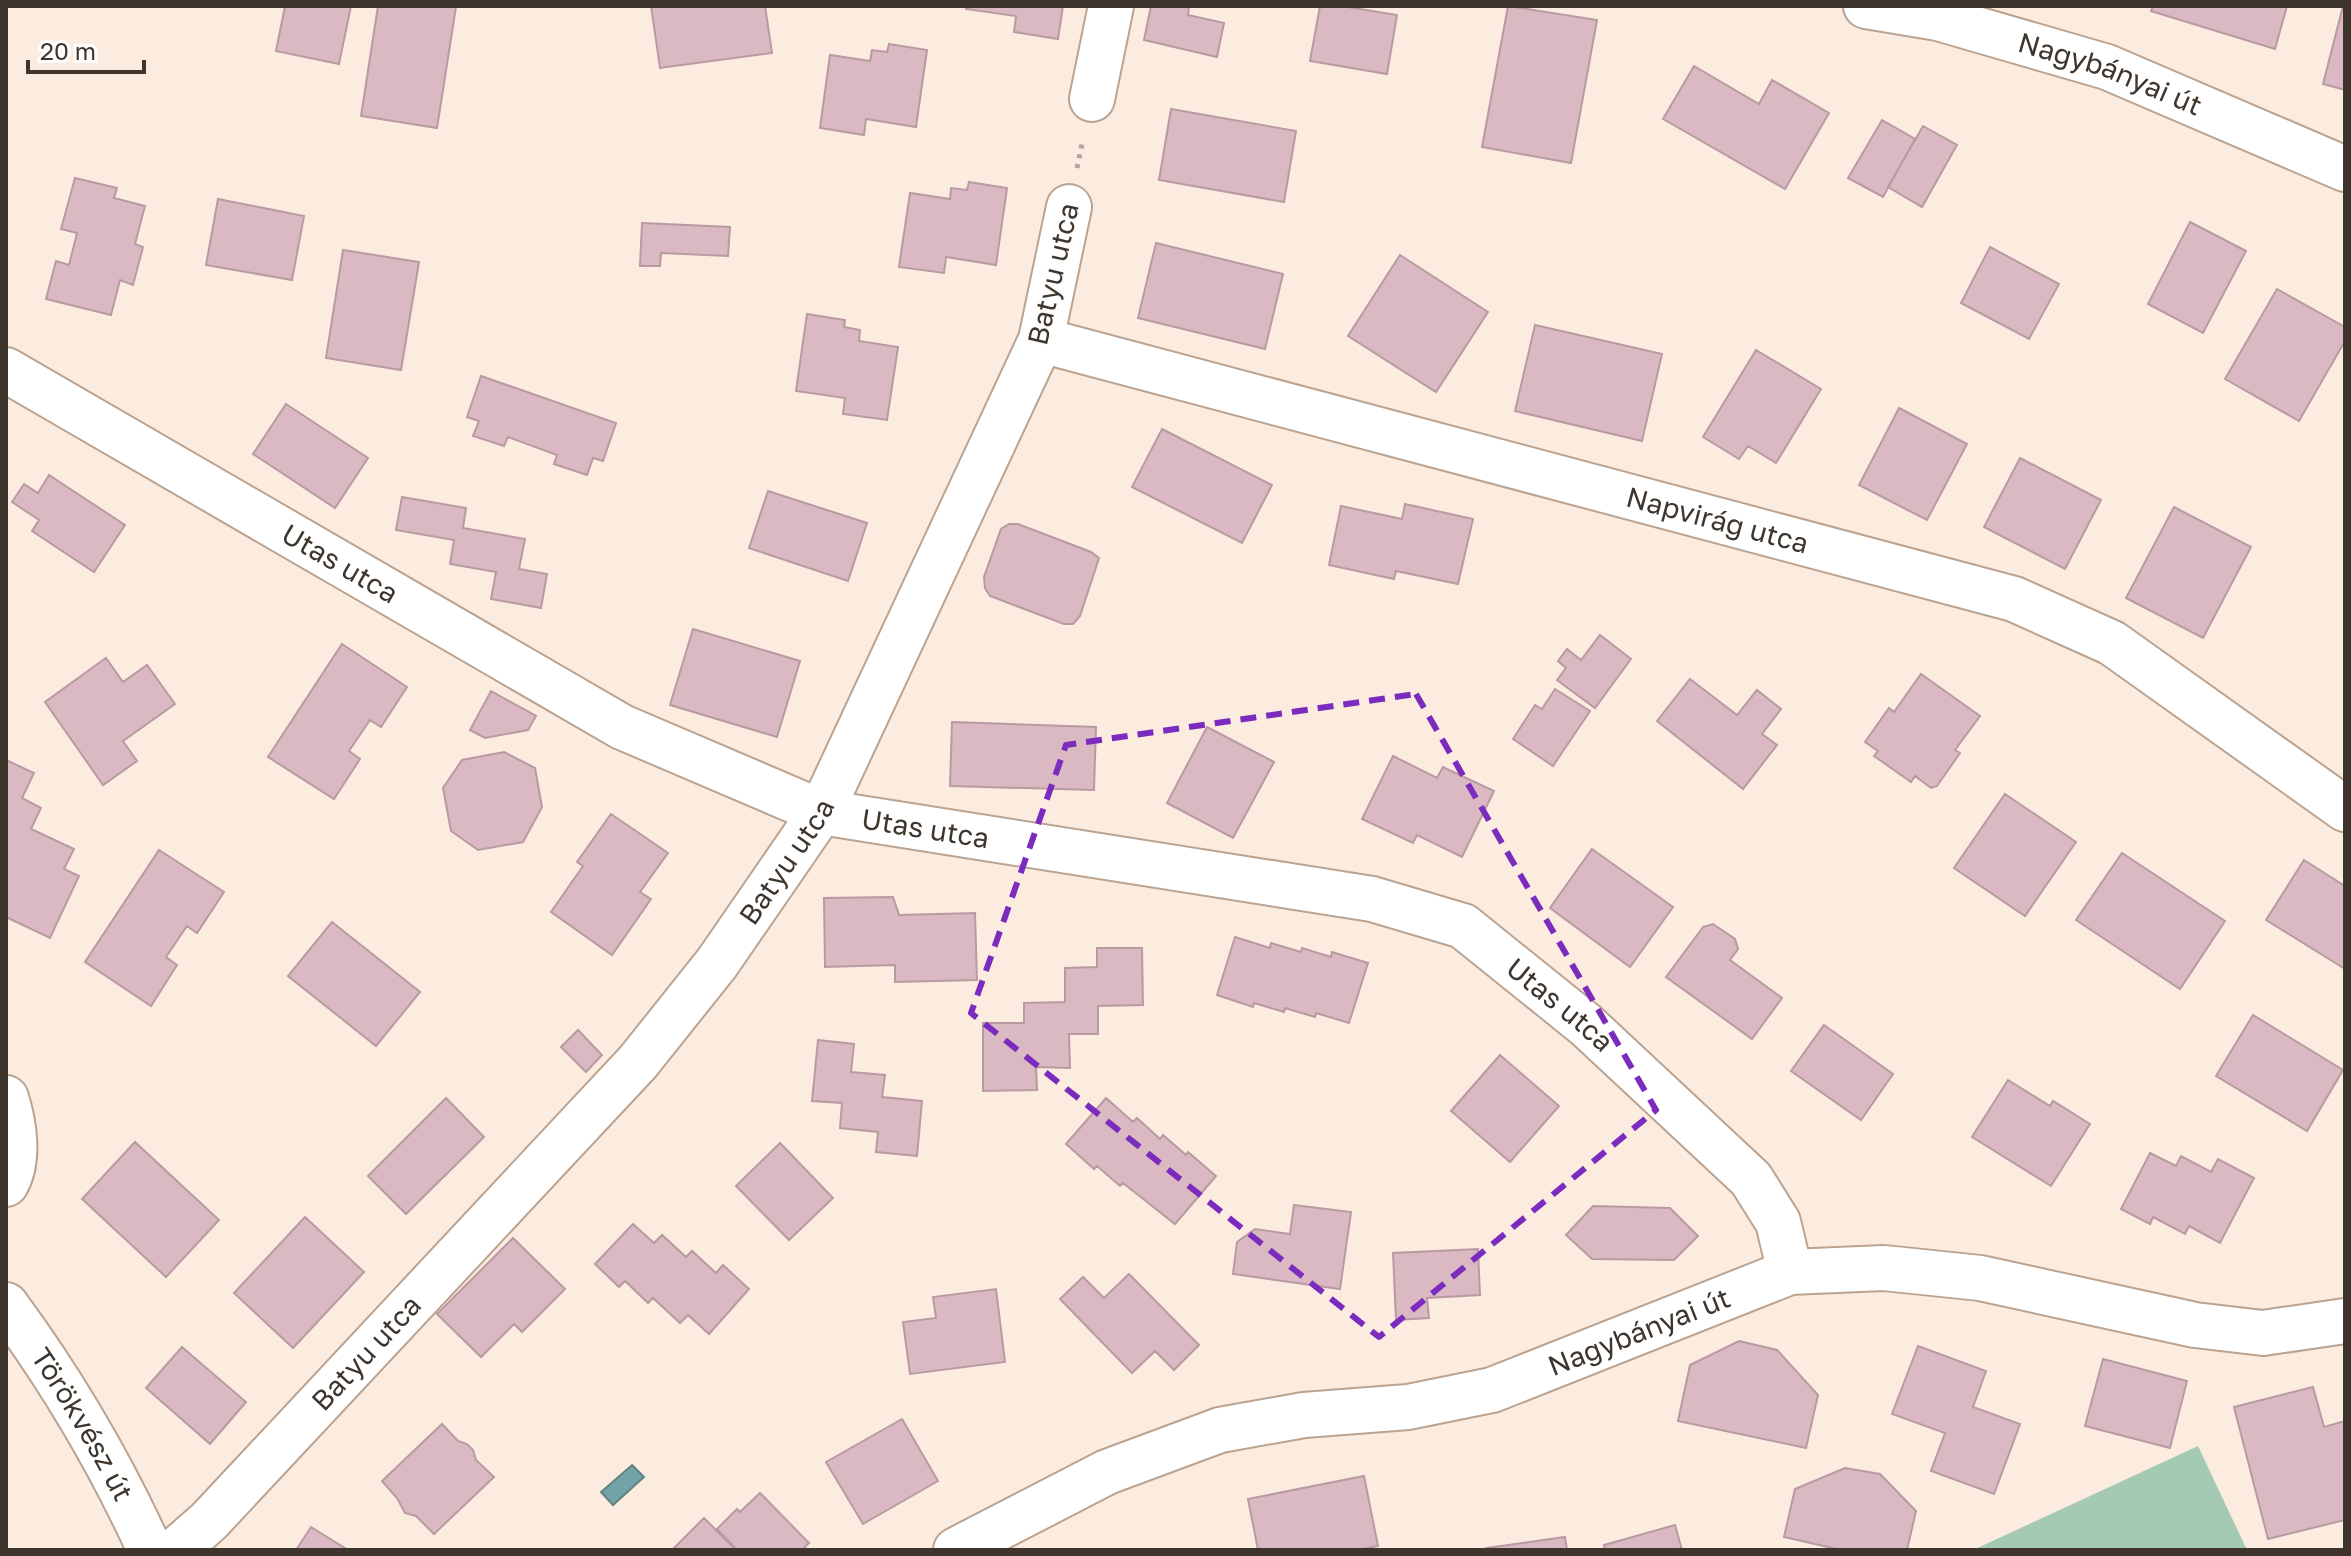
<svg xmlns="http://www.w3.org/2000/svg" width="2351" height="1556" font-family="'Golos Text',sans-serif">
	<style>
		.green { fill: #a5cab4 }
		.water { fill: #71a3a7; stroke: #628282; stroke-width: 2 }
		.building { fill: #dab9c2; stroke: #b99aa2; stroke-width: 2 }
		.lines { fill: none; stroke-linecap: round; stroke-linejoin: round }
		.street-casing { stroke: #bba390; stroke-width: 48 }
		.secondary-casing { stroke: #bba390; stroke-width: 48 }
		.path { stroke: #b4a69c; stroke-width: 5; stroke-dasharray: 4 6; stroke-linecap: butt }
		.street { stroke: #fff; stroke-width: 44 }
		.secondary { stroke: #fff; stroke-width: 44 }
		.marked { fill: none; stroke: #7b2cbf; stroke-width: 6; stroke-dasharray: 16 10; stroke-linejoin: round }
		.labels { text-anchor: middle; stroke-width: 6; stroke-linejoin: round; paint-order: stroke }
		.street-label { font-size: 28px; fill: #3e352d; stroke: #fdfdfd }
	</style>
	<rect width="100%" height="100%" fill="#fcece0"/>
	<path class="green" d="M2198,1446L2247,1550H1973Z"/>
	<path class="water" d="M632,1465L644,1477L613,1505L601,1492Z"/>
	<path class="building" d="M285,6H351L339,64L276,51Z
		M378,6L456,7L437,128L361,116Z
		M651,6H765L772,53L660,68Z
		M967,6H1063L1058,39L1014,32L1016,16L966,9Z
		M1151,6H1189L1188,15L1224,23L1217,57L1144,40Z
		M1320,6H1342L1397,15L1387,74L1310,61Z
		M1508,6L1597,20L1571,163L1482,147Z
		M2153,6H2287L2275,49L2151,11Z
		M2343,6H2345V90L2323,84Z
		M889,44L927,50L916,127L866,119L864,135L820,128L830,55L870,61L872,50L887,52Z
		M1694,66L1759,104L1772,80L1829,113L1785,189L1663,119Z
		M1171,109L1296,131L1284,202L1159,180Z
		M1882,120L1915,139L1883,197L1848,178Z
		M1923,126L1957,145L1922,207L1888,187Z
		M75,178L117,188L114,198L145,206L135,244L143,247L133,285L120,280L111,315L46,299L56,261L69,265L77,233L61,229Z
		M969,182L1007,188L996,265L946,257L944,273L899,267L910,193L950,199L951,188L967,190Z
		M218,199L304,216L292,280L206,265Z
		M2190,222L2246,251L2203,333L2148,304Z
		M642,223L730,227L728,256L661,253L660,266H640Z
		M1156,243L1283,274L1265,349L1138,318Z
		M1990,247L2059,284L2029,339L1961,303Z
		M343,250L419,262L401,370L326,358Z
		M1400,255L1488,312L1436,392L1348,336Z
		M2277,289L2345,327V341L2299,421L2225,379Z
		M807,314L845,320L844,327L860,330L859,341L898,347L887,420L843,414L845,398L796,391Z
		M1535,325L1662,354L1642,441L1515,411Z
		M1756,350L1821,389L1776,463L1748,446L1739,459L1703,437Z
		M481,376L616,423L603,461L593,458L587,475L554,464L557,455L508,437L504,446L473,436L479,421L467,417Z
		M286,404L368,458L335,508L253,454Z
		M1899,408L1967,444L1927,520L1859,485Z
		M1162,429L1272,485L1242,543L1132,487Z
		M2020,458L2101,500L2065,569L1984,527Z
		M49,475L125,525L94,572L32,531L39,520L12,502L24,484L38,493Z
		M768,491L867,523L848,581L749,548Z
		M402,497L466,508L463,528L525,539L519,569L547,574L541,608L491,599L496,572L450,564L454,540L396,530Z
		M1405,504L1473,519L1458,584L1396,571L1394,579L1329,565L1341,506L1402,519Z
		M2174,507L2251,547L2203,638L2126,598Z
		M1009,524H1018L1091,552L1099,558L1080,616L1073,624H1064L990,596L985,588L984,577L1001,529Z
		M693,629L800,661L777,737L670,705Z
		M1600,635L1631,659L1595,708L1557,680L1566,668L1558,661L1567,649L1581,660Z
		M342,644L407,687L381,727L370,720L349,751L360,759L334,799L268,757Z
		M106,658L123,682L147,665L175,704L123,741L137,761L103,785L45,702Z
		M1921,674L1980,716L1955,750L1960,753L1937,786L1931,788L1915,776L1911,782L1874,756L1878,751L1865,742L1889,708L1894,712Z
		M1690,679L1737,715L1757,690L1781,709L1762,734L1777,745L1743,789L1657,721Z
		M1555,689L1590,711L1553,766L1513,739L1535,705L1542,709Z
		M491,691L536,716L528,730L485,738L470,730Z
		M952,722L1096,727L1094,790L950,786Z
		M1207,727L1274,762L1233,838L1167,803Z
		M504,752L535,768L542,807L523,842L478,850L451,831L443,788L462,760Z
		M1393,756L1437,778L1443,767L1494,791L1462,857L1417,835L1413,843L1362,819Z
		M6,760L34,773L22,798L41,808L31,829L74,849L64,869L79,876L50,938L6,917Z
		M2005,794L2076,842L2025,916L1954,868Z
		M611,814L668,853L640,892L651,899L612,955L551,912L583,866L577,862Z
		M1592,849L1673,907L1630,967L1550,908Z
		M159,850L224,892L197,933L187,926L166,957L177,965L151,1006L85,962Z
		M2122,853L2225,921L2180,989L2076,920Z
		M2304,860L2345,886V969L2266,920Z
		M893,897L899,915L975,913L977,980L895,982V965L825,967L824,898Z
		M332,922L420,992L376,1046L288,976Z
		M1713,924L1735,939L1738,949L1730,960L1782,998L1752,1039L1666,977L1703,927Z
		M1235,937L1270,948L1271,943L1301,952L1302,948L1331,957L1332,952L1368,963L1349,1023L1316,1013L1315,1017L1285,1008L1284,1012L1254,1003L1253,1007L1217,995Z
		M1097,948H1142L1143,1005L1098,1006V1034H1069L1070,1068L1036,1067L1037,1090L983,1091V1023H1024V1003L1065,1002V968L1097,967Z
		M2253,1015L2343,1070L2307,1131L2216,1076Z
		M1824,1025L1893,1074L1861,1120L1791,1071Z
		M578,1030L602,1055L586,1072L561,1047Z
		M818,1040L854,1044L851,1072L885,1075L882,1097L922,1101L917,1156L876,1152L878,1132L840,1128L842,1103L812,1101Z
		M1500,1055L1559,1106L1510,1162L1451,1111Z
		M2008,1080L2050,1106L2053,1101L2090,1124L2051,1186L1972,1137Z
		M446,1098L484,1137L406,1214L368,1176Z
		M1106,1098L1133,1122L1137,1118L1160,1139L1163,1135L1186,1155L1188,1152L1216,1176L1175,1224L1123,1183L1120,1186L1097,1166L1094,1169L1066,1144Z
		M135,1142L219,1220L166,1277L82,1199Z
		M780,1143L833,1198L789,1240L736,1186Z
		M2150,1153L2176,1166L2181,1156L2211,1172L2218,1159L2254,1178L2220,1243L2189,1226L2185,1234L2153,1217L2150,1224L2121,1209Z
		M1294,1205L1351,1212L1340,1289L1233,1274L1237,1242L1255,1229L1290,1234Z
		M1593,1206L1670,1208L1698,1236L1674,1260L1592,1259L1566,1235Z
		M305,1217L364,1272L293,1348L234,1293Z
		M633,1224L654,1243L662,1235L686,1257L692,1251L716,1273L723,1265L749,1289L709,1334L688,1315L680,1323L653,1298L648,1303L625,1281L619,1287L595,1264Z
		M513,1238L565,1289L522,1332L514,1324L481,1357L437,1314Z
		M1478,1249L1480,1295L1427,1298L1429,1318L1396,1320L1393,1253Z
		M1129,1274L1199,1345L1174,1370L1155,1351L1132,1373L1060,1299L1083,1277L1104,1298Z
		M996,1289L1005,1362L910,1374L903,1322L936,1318L933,1297Z
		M1739,1341L1777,1350L1818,1395L1806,1448L1678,1421L1690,1365Z
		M1918,1346L1986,1371L1973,1407L2020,1424L1994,1494L1931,1471L1945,1433L1892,1414Z
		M182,1347L246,1402L210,1444L146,1388Z
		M2103,1359L2187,1381L2170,1448L2085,1426Z
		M2313,1387L2324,1427L2345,1421V1520L2268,1539L2234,1407Z
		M902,1419L938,1481L863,1524L826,1462Z
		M442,1424L458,1441L467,1444L473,1450L476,1460L494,1477L434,1534L416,1516L405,1513L397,1498L382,1481Z
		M1845,1468L1880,1474L1916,1511L1907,1550H1841L1784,1537L1795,1489Z
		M1364,1476L1378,1546L1357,1550H1258L1248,1499Z
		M760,1493L809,1543L802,1550H737L717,1529L737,1509L740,1512Z
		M704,1518L736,1550H672Z
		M1675,1525L1682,1550H1605L1604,1545Z
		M311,1527L348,1550H296Z
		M1565,1537L1567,1550H1486V1548Z"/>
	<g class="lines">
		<defs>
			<g id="street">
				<path id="s1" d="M1866,6L1938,18L2107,67L2345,169"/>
				<path d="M1092,99L1111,6"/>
				<path id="s2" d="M1041,340L2014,599L2112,643L2345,809"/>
				<path id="s3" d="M6,370L622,727L821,812L1372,899L1463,926L1586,1025L1751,1179L1778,1222L1790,1272"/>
				<path d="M6,1098C14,1123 20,1160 6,1184"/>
				<path id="s4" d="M176,1550L209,1521L638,1062L717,963L821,812L1041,340L1069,207"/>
				<path id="s5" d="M956,1550L1107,1472L1220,1430L1304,1415L1408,1407L1492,1390L1790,1272L1884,1268L1980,1278L2195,1325L2263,1333L2345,1321"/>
			</g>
			<g id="secondary">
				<path id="s6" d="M6,1305C62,1381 111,1464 150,1550"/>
			</g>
		</defs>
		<use href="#street" class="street-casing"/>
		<use href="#secondary" class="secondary-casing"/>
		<path class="path" d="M1077,168L1083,139"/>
		<use href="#street" class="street"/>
		<use href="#secondary" class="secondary"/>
	</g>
	<path class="marked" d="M1416,694L1656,1110L1379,1337L971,1013L1066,745Z"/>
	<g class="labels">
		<g class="street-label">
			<text dy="10" stroke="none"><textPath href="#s1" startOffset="254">Nagybányai út</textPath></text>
			<text transform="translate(1053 274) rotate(-77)" y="10">Batyu utca</text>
			<text dy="10" stroke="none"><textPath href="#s2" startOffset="700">Napvirág utca</textPath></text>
			<text dy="10" stroke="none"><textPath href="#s3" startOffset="386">Utas utca</textPath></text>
			<text dy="10" stroke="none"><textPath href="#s3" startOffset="1034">Utas utca</textPath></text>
			<text dy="10" stroke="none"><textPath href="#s4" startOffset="922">Batyu utca</textPath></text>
			<text dy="10" stroke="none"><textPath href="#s3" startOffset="1706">Utas utca</textPath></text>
			<text dy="10" stroke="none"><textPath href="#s5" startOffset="724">Nagybányai út</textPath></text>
			<text dy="10" stroke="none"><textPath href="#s4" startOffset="274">Batyu utca</textPath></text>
			<text dy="10" stroke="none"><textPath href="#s6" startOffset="142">Törökvész út</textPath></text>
		</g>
	</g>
	<rect width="2351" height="1556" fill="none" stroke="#3e352d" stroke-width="16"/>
	<path d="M28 60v12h116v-12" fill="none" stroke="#3e352d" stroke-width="4"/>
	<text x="40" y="60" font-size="24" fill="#3e352d" stroke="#fdfdfd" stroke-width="6" paint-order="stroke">20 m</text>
</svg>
